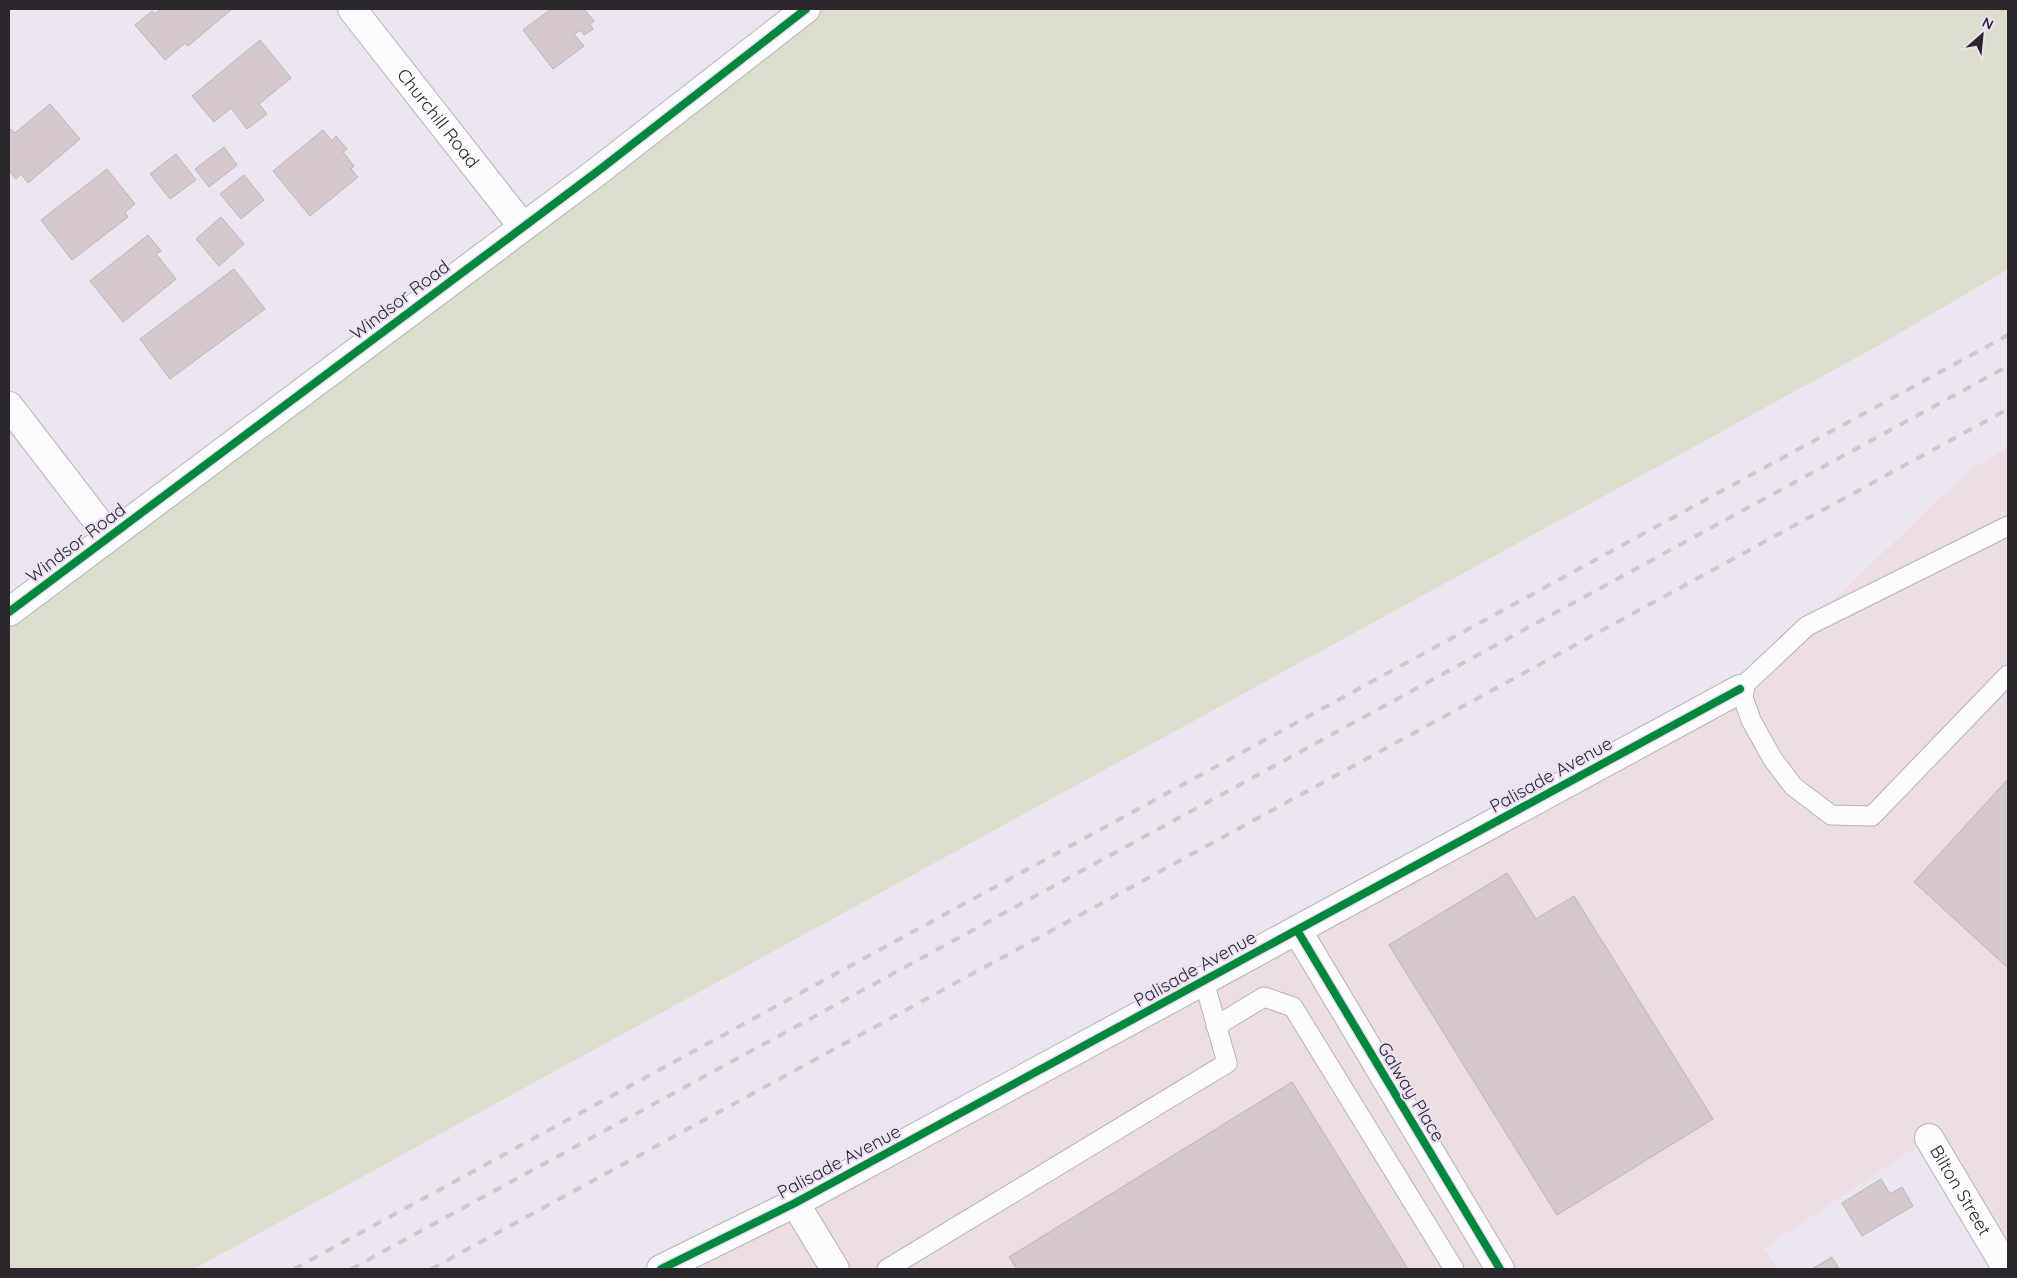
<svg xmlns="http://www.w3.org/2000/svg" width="2017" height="1278" font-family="Quicksand,sans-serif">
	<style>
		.commercial { fill: #eddce2 }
		.green { fill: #ddddce }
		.building { fill: #d6c9cd; stroke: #bab4b8 }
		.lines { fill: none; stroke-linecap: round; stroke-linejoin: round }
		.lane-casing { stroke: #b7b3bb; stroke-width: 21 }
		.street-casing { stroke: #b7b3bb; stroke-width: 30 }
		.secondary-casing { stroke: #b7b3bb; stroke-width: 30 }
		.lane { stroke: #fcfbfd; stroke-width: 19 }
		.street { stroke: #fcfbfd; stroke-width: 28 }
		.secondary { stroke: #fcfbfd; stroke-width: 28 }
		.rail { stroke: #cbc9cc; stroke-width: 4; stroke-dasharray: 9 9; stroke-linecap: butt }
		.cycleway-casing { stroke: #ece1f4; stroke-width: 11 }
		.cycleway { stroke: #00873e; stroke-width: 8 }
		.labels { text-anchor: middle; stroke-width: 4.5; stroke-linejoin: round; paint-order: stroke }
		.street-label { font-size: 18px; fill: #2b272d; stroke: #ece1f4 }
	</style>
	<rect width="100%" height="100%" fill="#ebe5f0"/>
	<path class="commercial" d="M2008,448V1269L1929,1138L1764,1248L1778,1269H661L1740,689L1971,469Z"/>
	<path class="green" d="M806,9H2008V269L1883,343L194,1269H9V612Z"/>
	<path class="building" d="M161,9H232L188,46L185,43L165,60L135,25L152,11L155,14Z
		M551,9H584L594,21L590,24L593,29L584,35L581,30L574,34L584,46L553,69L523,30Z
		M260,40L291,78L259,104L267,114L247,129L231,108L214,122L192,96Z
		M50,104L80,139L28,183L21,174L16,179L9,171V131L11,129L15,133Z
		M323,130L332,141L336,136L347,149L343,152L354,166L351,169L358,177L310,216L273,171Z
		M224,147L237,165L209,187L195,169Z
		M176,154L196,180L170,199L150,174Z
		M107,169L135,204L125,212L128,217L72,260L41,220Z
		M244,175L264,200L241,219L220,194Z
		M221,217L244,244L219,266L196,239Z
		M148,235L161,251L156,254L176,279L123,322L90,281Z
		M234,269L265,309L170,379L140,339Z
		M2008,779V968L1914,882Z
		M1507,873L1536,919L1574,896L1713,1119L1557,1215L1389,945Z
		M1292,1082L1408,1269H1017L1009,1257Z
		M1881,1179L1890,1194L1902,1187L1913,1206L1862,1236L1842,1203Z
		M1832,1257L1839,1269H1812Z"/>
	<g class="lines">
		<defs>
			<path id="lane" d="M2008,526L1807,626L1740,689L1751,720L1772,758L1793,786L1831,815L1872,816L2008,675
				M1216,1026L1264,997L1293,1007L1454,1269
				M887,1269L1227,1063L1204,981"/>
			<g id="street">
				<path id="s1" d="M352,9L523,227"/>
				<path d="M9,406L109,536"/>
				<path d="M1297,930L1500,1269"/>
				<path id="s2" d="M1929,1138L2007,1269"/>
				<path d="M795,1203L835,1269"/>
			</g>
			<path id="secondary" d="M9,612L598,171L806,9
				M661,1269L795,1203L1740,689"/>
		</defs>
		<use href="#lane" class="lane-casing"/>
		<use href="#street" class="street-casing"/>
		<use href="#secondary" class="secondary-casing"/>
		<use href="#lane" class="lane"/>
		<use href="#street" class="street"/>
		<use href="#secondary" class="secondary"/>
		<path class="rail" d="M294,1269L2008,335
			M351,1269L2008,366
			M431,1269L2008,409"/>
		<defs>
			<path id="cycleway" d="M9,612L598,171L806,9
				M1297,930L1500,1269
				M661,1269L795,1203L1740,689"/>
		</defs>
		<use href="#cycleway" class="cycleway-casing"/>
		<use href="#cycleway" class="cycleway"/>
	</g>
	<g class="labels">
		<g class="street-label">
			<text dy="6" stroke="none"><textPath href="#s1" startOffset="139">Churchill Road</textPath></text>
			<text transform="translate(400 300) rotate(-37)" y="6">Windsor Road</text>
			<text transform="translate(76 543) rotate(-37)" y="6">Windsor Road</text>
			<text transform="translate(1551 775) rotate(-29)" y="6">Palisade Avenue</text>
			<text transform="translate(1195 969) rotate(-29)" y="6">Palisade Avenue</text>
			<text transform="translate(1411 1092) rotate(59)" y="6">Galway Place</text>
			<text transform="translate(839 1162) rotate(-28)" y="6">Palisade Avenue</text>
			<text dy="6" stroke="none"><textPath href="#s2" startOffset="61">Bilton Street</textPath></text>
		</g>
	</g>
	<rect width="2017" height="1278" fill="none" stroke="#2b272d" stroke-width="20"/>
	<g transform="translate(1982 35) rotate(27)" stroke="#ece1f4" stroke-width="4" paint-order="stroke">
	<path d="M0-4L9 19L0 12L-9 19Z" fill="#2b272d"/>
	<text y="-8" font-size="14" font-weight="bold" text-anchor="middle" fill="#2b272d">N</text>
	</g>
</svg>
